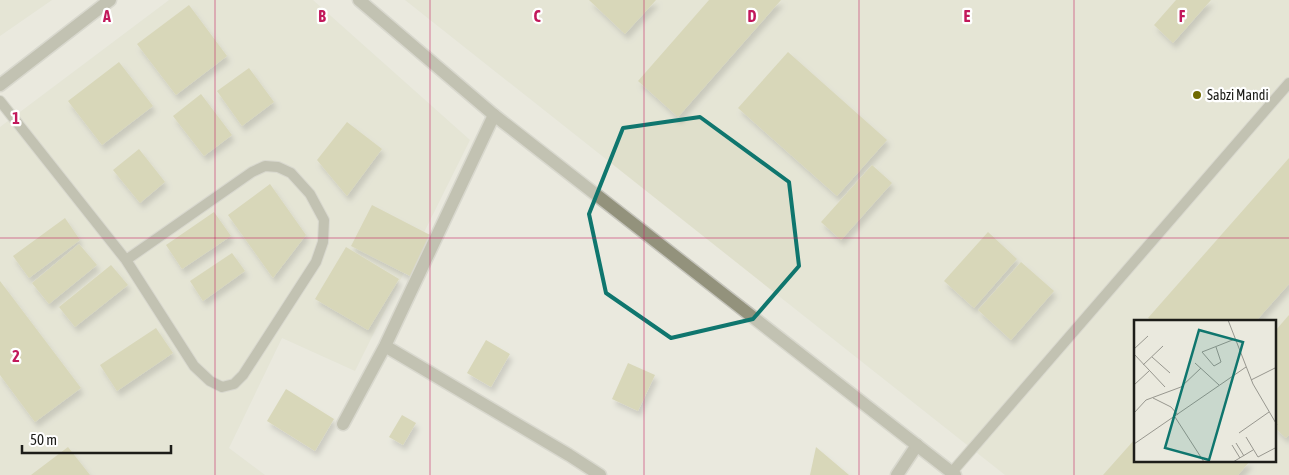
<svg xmlns="http://www.w3.org/2000/svg" width="1289" height="475" font-family="'Asap Condensed',sans-serif">
	<style>
		.built { fill: #dfdfcb; fill-rule: evenodd }
		.building { fill: #c4c18c; filter: url(#shadow) }
		.lines { fill: none; stroke-linecap: round; stroke-linejoin: round }
		.service-casing { stroke: #c5c4bb; stroke-width: 12 }
		.minor-casing { stroke: #c5c4bb; stroke-width: 15 }
		.tertiary-casing { stroke: #c5c4bb; stroke-width: 15 }
		.service { stroke: #93927c; stroke-width: 10 }
		.minor { stroke: #93927c; stroke-width: 12 }
		.tertiary { stroke: #93927c; stroke-width: 12 }
		.marked { fill: none; stroke: #0f766e; stroke-width: 4; stroke-linejoin: round }
		.grid { fill: none; stroke: #c2185b; stroke-width: 1; stroke-opacity: 0.55 }
		.poi-dot { fill: #6f6900; stroke: #fff; stroke-width: 2 }
		.labels { text-anchor: middle; stroke-width: 4.5; stroke-linejoin: round; paint-order: stroke }
		.poi-label { font-size: 14px; fill: #1d1d19; stroke: #fff; text-anchor: start }
		.inset-road { fill: none; stroke: #98978f; stroke-width: 1 }
		.view { fill: #0f766e; fill-opacity: 0.15; stroke: #0f766e; stroke-width: 2.5 }
		.inset-edge { fill: none; stroke: #1d1d19; stroke-width: 2.5 }
		.grid-label { font-size: 16px; text-anchor: middle; font-weight: bold; fill: #c2185b; stroke: #fff; stroke-width: 4.5; stroke-linejoin: round; paint-order: stroke }
	</style>
	<defs>
		<filter id="shadow"><feDropShadow dx="3" dy="5.5" stdDeviation="2.5" flood-color="#0004"/></filter>
	</defs>
	<rect width="100%" height="100%" fill="#eae9de"/>
	<path class="built" d="M0,0H52L0,36Z
		M169,0H313L470,140L355,371L282,338L229,448L265,475H0V127Z
		M405,0H1289V475H1005ZM1135,321H1275V461H1135Z"/>
	<path class="building" d="M589,0H656L625,34Z
		M709,0H781L678,117L638,81Z
		M1176,0H1211L1173,43L1154,25Z
		M189,5L227,56L176,95L137,44Z
		M788,52L887,140L837,196L738,108Z
		M119,62L153,106L102,145L68,101Z
		M249,68L274,102L242,126L217,91Z
		M201,94L232,135L204,156L173,116Z
		M347,122L382,149L347,196L317,160Z
		M139,149L165,182L140,203L113,170Z
		M1289,158V284L1256,321H1152L1148,318Z
		M872,165L892,183L841,240L821,222Z
		M270,184L306,235L273,278L228,215Z
		M372,205L432,236L412,277L351,246Z
		M214,212L231,236L182,269L166,245Z
		M65,218L80,240L29,278L13,256Z
		M988,232L1017,259L974,308L944,281Z
		M79,244L97,265L49,304L32,283Z
		M346,247L399,279L368,330L315,299Z
		M232,253L245,271L203,301L190,281Z
		M1021,262L1054,291L1011,340L978,310Z
		M111,265L128,285L75,327L59,307Z
		M0,281L81,388L35,422L0,375Z
		M1289,315V435L1286,438L1275,428V331Z
		M156,328L173,353L117,391L100,365Z
		M486,340L510,354L491,387L467,373Z
		M628,363L655,375L638,411L612,399Z
		M286,389L334,419L315,451L267,421Z
		M402,415L416,423L403,445L389,437Z
		M1135,439V461H1250L1238,475H1103Z
		M68,447L90,475H31Z
		M816,447L849,475H810Z"/>
	<g class="lines">
		<defs>
			<path id="service" d="M0,101L126,260L194,366L210,381L222,387L234,384L243,375L316,262L323,242L324,220L310,194L291,173L278,167L265,166L252,172L126,260
				M952,472L1289,83"/>
			<path id="minor" d="M385,346L569,455L600,475
				M343,424L385,346L494,115
				M897,475L917,445"/>
			<path id="tertiary" d="M359,0L494,115L955,475
				M0,85L110,0"/>
		</defs>
		<use href="#service" class="service-casing"/>
		<use href="#minor" class="minor-casing"/>
		<use href="#tertiary" class="tertiary-casing"/>
		<use href="#service" class="service"/>
		<use href="#minor" class="minor"/>
		<use href="#tertiary" class="tertiary"/>
	</g>
	<path d="M0 0H1289V475H0ZM700,117L789,182L799,266L753,319L671,338L606,293L589,214L623,128Z" fill="#eae9de" fill-opacity=".55" fill-rule="evenodd"/>
	<path class="marked" d="M700,117L789,182L799,266L753,319L671,338L606,293L589,214L623,128Z"/>
	<path class="grid" d="M215,0V475M430,0V475M644,0V475M859,0V475M1074,0V475M0,238H1289"/>
	<circle class="poi-dot" cx="1197" cy="95" r="5"/>
	<g class="labels">
		<g class="poi-label">
			<text x="1207" y="100">Sabzi Mandi</text>
		</g>
	</g>
	<g transform="translate(1134 320)">
		<rect width="142" height="142" fill="#eae9de"/>
		<path class="inset-road" d="M94,0L119,64L143,105M82,27L87,42L80,46L68,32L101,19M0,29L14,16M0,34L31,67M18,37L36,53M61,43L85,65M9,45L29,26M117,60L143,47M0,65L15,51M19,78L37,87L44,95M0,93L12,80L47,67L67,48M41,97L70,142M105,113L135,92M112,117L124,137L143,127M102,123L110,136M0,124L112,47M98,125L106,138M99,142L119,130"/>
		<path class="view" d="M65,10L109,22L75,140L31,128Z"/>
		<rect width="142" height="142" class="inset-edge"/>
	</g>
	<g class="grid-label">
		<text x="107" y="22">A</text>
		<text x="322" y="22">B</text>
		<text x="537" y="22">C</text>
		<text x="752" y="22">D</text>
		<text x="967" y="22">E</text>
		<text x="1182" y="22">F</text>
		<text x="16" y="124">1</text>
		<text x="16" y="362">2</text>
	</g>
	<path d="M22 445v8h149v-8" fill="none" stroke="#1d1d19" stroke-width="2.5"/>
	<text x="30" y="445" font-size="15" fill="#1d1d19" stroke="#ffffff" stroke-width="4" paint-order="stroke">50 m</text>
</svg>
